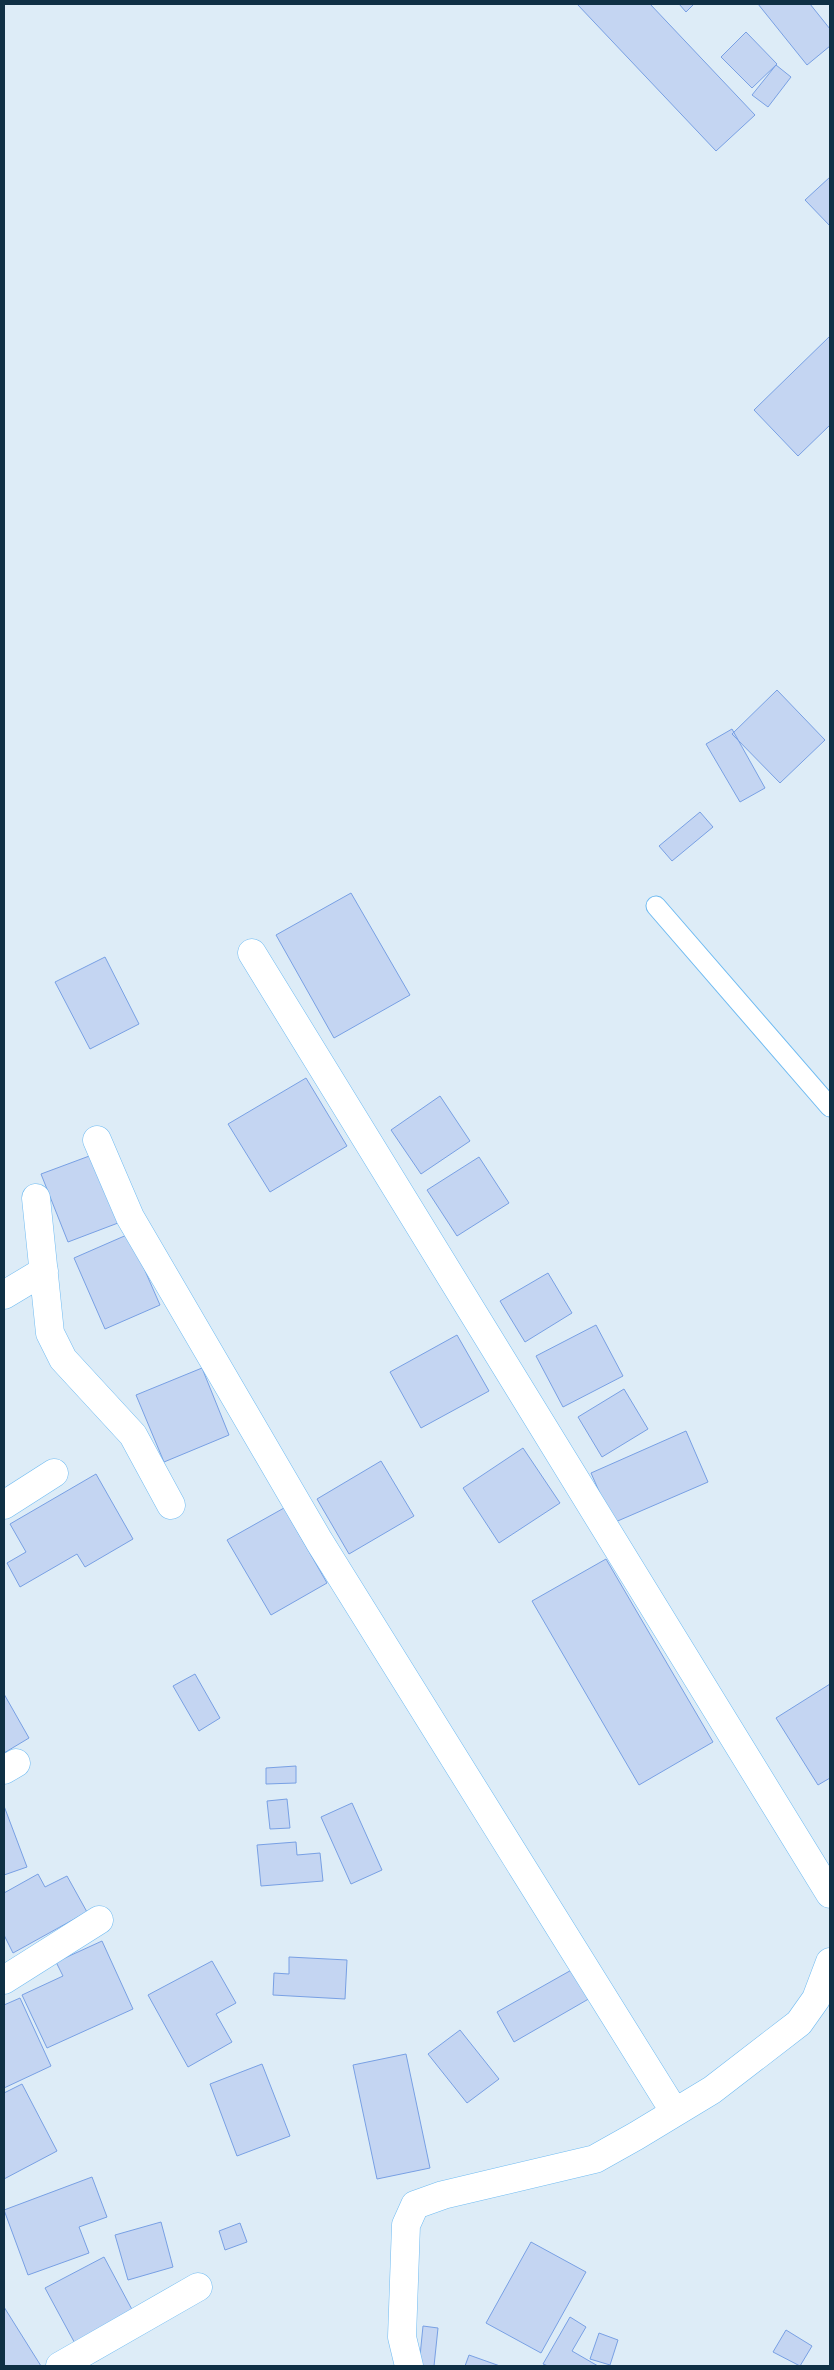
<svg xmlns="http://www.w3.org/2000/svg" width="834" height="2370" font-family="'Crimson Pro',serif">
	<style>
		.building { fill: #c4d5f2; stroke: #78a0e4 }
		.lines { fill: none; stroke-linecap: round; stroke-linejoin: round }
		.lane-casing { stroke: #6fbbf2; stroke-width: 21 }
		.street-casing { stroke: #6fbbf2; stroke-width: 29 }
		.lane { stroke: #fff; stroke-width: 19 }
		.street { stroke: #fff; stroke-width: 28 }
	</style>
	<rect width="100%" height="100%" fill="#ddecf7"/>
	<path class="building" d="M577,4H650L755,115L716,151Z
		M679,4H694L686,12Z
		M758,4H810L830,29V46L807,65Z
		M746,32L777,64L752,88L721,57Z
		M776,65L791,77L768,107L752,95Z
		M830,177V226L805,200Z
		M830,336V425L798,456L754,410Z
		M777,690L825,740L780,783L732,734Z
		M732,729L765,788L740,802L706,744Z
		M700,812L713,827L672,861L659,846Z
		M351,893L410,995L334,1038L276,935Z
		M105,957L139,1024L90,1049L55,982Z
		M306,1078L347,1146L270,1192L228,1124Z
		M440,1096L470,1141L421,1174L391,1130Z
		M92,1155L118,1223L68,1242L41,1174Z
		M479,1157L509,1203L457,1236L427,1190Z
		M129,1234L160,1305L105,1329L74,1258Z
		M548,1273L572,1313L525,1342L500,1301Z
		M596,1325L623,1376L563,1407L536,1356Z
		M457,1335L489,1391L421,1428L390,1372Z
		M202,1368L229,1435L164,1462L136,1395Z
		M624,1389L648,1429L602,1457L578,1417Z
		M686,1431L708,1482L613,1523L591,1473Z
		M523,1448L560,1503L499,1543L463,1488Z
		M381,1461L414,1516L349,1554L317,1499Z
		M96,1474L133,1539L85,1567L77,1554L20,1587L7,1563L26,1552L10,1524Z
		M284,1508L327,1583L271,1615L227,1540Z
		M606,1559L713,1742L639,1785L532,1601Z
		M195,1674L220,1718L199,1731L173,1686Z
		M830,1684V1778L818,1785L776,1718Z
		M4,1694L29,1738L4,1753Z
		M296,1766V1783L266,1784V1768Z
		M287,1799L290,1828L270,1829L267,1801Z
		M352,1803L382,1870L351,1884L321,1817Z
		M4,1806L27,1867L4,1875Z
		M296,1842L297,1855L320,1853L323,1881L261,1886L257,1845Z
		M38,1874L45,1887L67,1876L87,1912L13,1953L4,1935V1893Z
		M102,1941L133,2009L47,2048L22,1995L63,1976L56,1962Z
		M289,1957L347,1960L345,1999L273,1995L274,1973L289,1974Z
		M212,1961L236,2003L216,2014L232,2042L188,2067L148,1995Z
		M575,1968L592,1997L514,2042L497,2012Z
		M20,1998L51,2066L4,2088V2005Z
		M460,2030L499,2079L467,2103L428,2054Z
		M406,2054L430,2168L377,2179L353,2065Z
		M262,2064L290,2136L237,2156L210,2084Z
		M22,2084L57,2151L4,2179V2093Z
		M92,2177L107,2217L79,2227L89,2253L28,2275L4,2210Z
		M161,2222L173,2267L128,2280L115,2235Z
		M240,2223L247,2242L225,2250L219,2231Z
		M531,2242L586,2272L541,2353L486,2323Z
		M104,2257L136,2317L78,2349L45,2288Z
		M4,2307L41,2366H4Z
		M570,2317L586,2327L572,2351L598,2366H548L543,2364Z
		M423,2326L438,2328L434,2366H419Z
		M786,2330L812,2346L800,2366L773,2352Z
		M599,2333L618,2340L610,2365L590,2359Z
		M469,2355L500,2366H465Z"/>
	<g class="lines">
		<defs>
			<path id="lane" d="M656,906L830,1107"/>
			<path id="street" d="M252,953L830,1894
				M97,1140L130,1217L319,1541L674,2111
				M36,1198L50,1333L63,1359L133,1435L171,1505
				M4,1295L44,1271
				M4,1505L54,1473
				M4,1770L16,1763
				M4,1980L99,1920
				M60,2366L198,2287
				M409,2366L402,2337L406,2225L415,2205L443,2195L595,2159L636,2136L712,2090L799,2023L816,1999L830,1962"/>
		</defs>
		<use href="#lane" class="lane-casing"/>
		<use href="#street" class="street-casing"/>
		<use href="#lane" class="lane"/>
		<use href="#street" class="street"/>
	</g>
	<rect width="834" height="2370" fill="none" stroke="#0f3045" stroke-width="10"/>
</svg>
